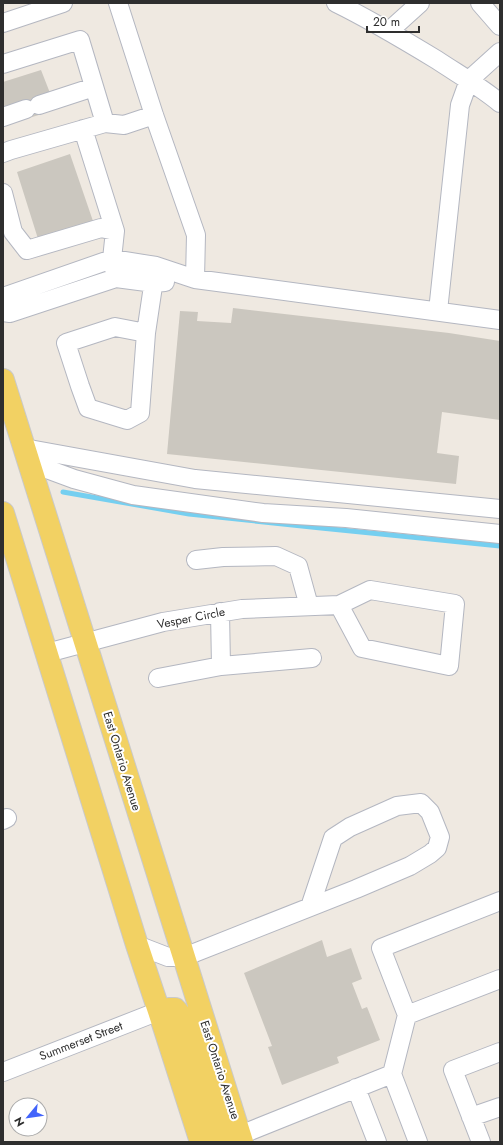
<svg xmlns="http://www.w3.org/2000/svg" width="503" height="1145" font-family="Jost,sans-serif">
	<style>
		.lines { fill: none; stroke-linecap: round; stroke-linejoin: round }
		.stream { stroke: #75cff0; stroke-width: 5 }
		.building { fill: #cbc7bf }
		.minor-casing { stroke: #b4b7c1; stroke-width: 20 }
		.major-casing { stroke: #c9c9c9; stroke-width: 24 }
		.minor { stroke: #fff; stroke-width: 18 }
		.major { stroke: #f2d163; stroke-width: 22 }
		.labels { text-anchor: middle; stroke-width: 4; stroke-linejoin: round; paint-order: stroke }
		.street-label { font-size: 12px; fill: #2e2e2e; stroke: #fff }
	</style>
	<rect width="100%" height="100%" fill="#efe9e1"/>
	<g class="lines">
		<path class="stream" d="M63,492L189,514L321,528L500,546"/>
	</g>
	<path class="building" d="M41,70L50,93L39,104L42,114L29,118L25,108L3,115V82Z
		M70,154L94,224L39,242L17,172Z
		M233,308L449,333L500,341V420L442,412L437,453L459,456L456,484L167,454L180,311L198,312L197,321L231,323Z
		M322,940L327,957L351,948L362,979L352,983L362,1009L367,1007L380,1040L337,1057L339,1063L282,1085L268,1047L272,1046L244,973Z"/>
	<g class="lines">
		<defs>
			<path id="minor" d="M118,3L154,115L196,235L195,279L500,320
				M336,3C371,20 404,40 437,60C458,74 481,87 500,103
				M480,3L500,26
				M3,23L63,3
				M389,31L420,3
				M3,64L80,40L105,123
				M39,105L94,87
				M3,117L26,109
				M83,129L115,231
				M3,153L11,150L105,123L124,125L154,115
				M3,193L13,232L27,250L101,228L115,231L112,259L116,278
				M3,297L112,259L156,266L195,279
				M438,311L460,105L469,80L500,52
				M3,312L10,313L116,278L154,283L165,282
				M146,333L115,327L66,343L80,386L88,408L127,420L140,413L146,333L156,266
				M24,448L195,479L500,509
				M28,462L74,479L133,495L263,513L346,518L500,534
				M196,560L223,557L276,556L298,566L309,606
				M220,612L221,666
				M47,653L163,622L242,609L339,605L370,590L455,604L449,666L362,648L339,605
				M158,678L221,666L312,658
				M3,820L7,818
				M137,945L168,957H184L356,889L410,866L430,854L437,848L440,837L430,812L421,803L397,806L350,827L333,838L310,907
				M407,1015L500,979
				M3,1072L159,1011
				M392,1074L418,1142
				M356,1088L377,1142
				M471,1117L500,1107
				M240,1135L392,1074L407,1015L381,948L500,901
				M481,1142L453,1070L500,1052"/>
			<path id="major" d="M3,380L242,1142
				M3,513L137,945L159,1011L201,1142
				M159,1011L169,1009H175L181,1016L186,1024L224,1142"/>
		</defs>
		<use href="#minor" class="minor-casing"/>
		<use href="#major" class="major-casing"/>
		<use href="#minor" class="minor"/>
		<use href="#major" class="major"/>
	</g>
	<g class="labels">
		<g class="street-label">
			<text transform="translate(191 618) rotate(-11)" y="4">Vesper Circle</text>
			<text transform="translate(122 761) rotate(73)" y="4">East Ontario Avenue</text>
			<text transform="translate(81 1041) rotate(-21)" y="4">Summerset Street</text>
			<text transform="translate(220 1070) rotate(72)" y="4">East Ontario Avenue</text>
		</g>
	</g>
	<rect width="503" height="1145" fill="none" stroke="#2e2e2e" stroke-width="8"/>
	<g transform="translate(28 1117) rotate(241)"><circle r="19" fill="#ffffff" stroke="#ababab"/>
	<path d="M0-3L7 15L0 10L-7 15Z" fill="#4264fb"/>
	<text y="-6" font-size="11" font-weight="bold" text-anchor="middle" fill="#2e2e2e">N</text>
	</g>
	<path d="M367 26v6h52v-6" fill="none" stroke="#2e2e2e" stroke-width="2"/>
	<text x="373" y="26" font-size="12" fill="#2e2e2e" stroke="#ffffff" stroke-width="3" paint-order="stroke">20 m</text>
</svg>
